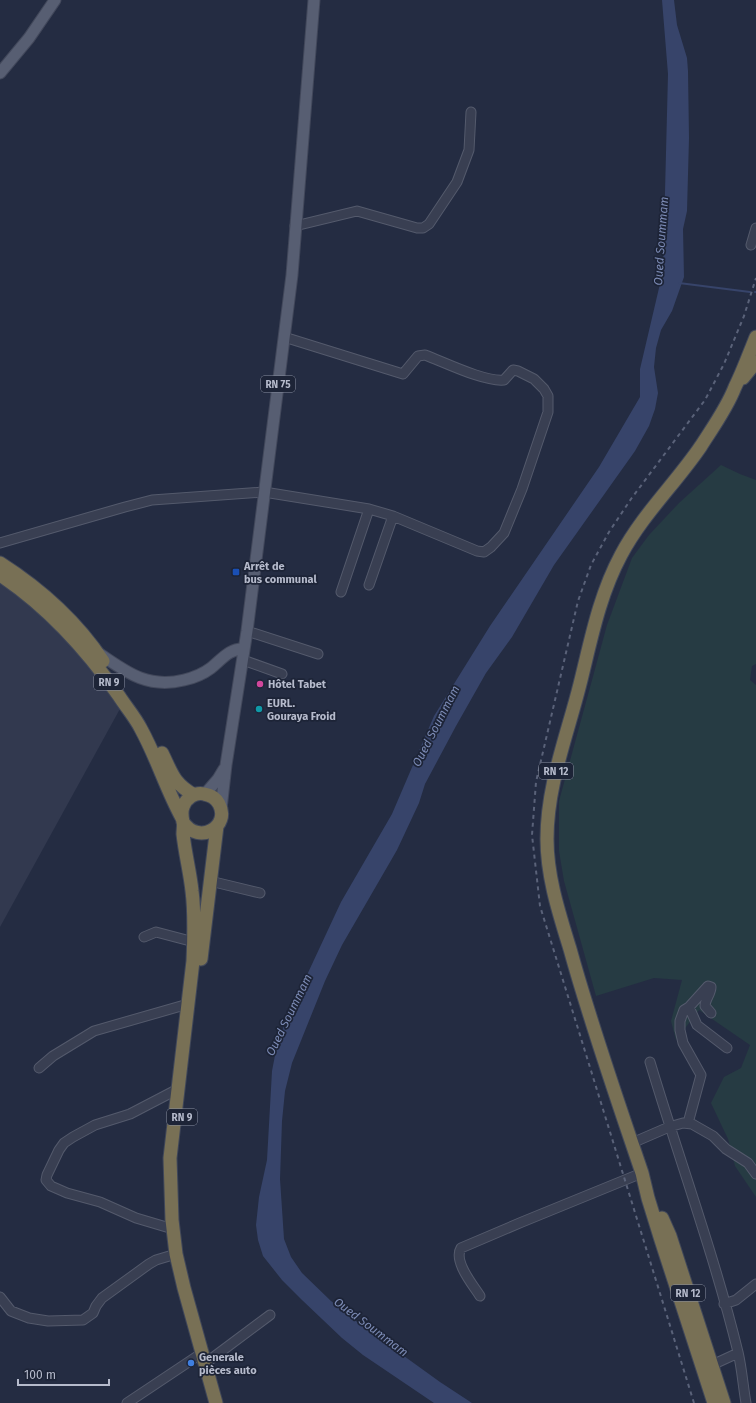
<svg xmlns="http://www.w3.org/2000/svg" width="756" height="1403" font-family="'Fira Sans',sans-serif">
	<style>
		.airport { fill: #32394f }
		.green { fill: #263b43 }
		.water { fill: #37446a }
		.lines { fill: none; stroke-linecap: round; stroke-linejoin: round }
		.stream { stroke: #37446a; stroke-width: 2 }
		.minor-casing { stroke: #545a6c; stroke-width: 11 }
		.major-casing { stroke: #42485b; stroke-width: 13 }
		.highway-casing { stroke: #404759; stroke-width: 15 }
		.minor { stroke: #393f52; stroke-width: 9 }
		.major { stroke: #575e72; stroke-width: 11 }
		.highway { stroke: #787055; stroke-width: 13 }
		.rail { stroke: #5a6279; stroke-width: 2; stroke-dasharray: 4 4; stroke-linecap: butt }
		.transit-dot { fill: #1a4fb4; stroke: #1d2437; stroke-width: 1.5 }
		.hotel-dot { fill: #d1479c; stroke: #1d2437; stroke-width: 1.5 }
		.culture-dot { fill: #0f9aa8; stroke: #1d2437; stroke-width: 1.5 }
		.shop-dot { fill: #3f7fe0; stroke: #1d2437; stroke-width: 1.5 }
		.labels { text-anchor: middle; stroke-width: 3.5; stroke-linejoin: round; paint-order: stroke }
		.shield { fill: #1d2437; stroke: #888e9f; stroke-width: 1 }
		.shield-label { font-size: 10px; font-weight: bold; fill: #b6bbcc }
		.poi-label { font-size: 11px; font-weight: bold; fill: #b6bbcc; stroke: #1d2437; text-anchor: start }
		.water-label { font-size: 12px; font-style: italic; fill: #7c8bb5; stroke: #1d2437 }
	</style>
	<rect width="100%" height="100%" fill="#242c42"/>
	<path class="airport" d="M0,582L24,600L76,647L121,707L0,927Z"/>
	<path class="green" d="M721,465L740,474L756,480V664L752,666L750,680L756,685V1197L735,1166L728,1139L711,1103L724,1077L741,1068L750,1045L699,1010L676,1040L671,1021L682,980L654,978L596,996L564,881L559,851V801L607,625L632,558L649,535L679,503Z"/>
	<path class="water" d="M662,0H674L677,25L687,58L688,71L689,138L687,211L683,229L684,277L672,311L661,330L656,348L654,367L658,393L655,409L649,426L635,451L554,565L512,637L486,673L456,726L425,784L419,803L397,850L342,945L325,981L292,1063L285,1091L282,1121L280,1179L284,1239L291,1257L302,1273L331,1301L361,1325L440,1382L472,1403H434L363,1355L342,1338L302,1300L282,1280L263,1256L258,1240L256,1225L259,1197L267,1160L272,1071L277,1045L286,1020L341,902L392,814L434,716L490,626L599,467L640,397V369L663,271L668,74Z"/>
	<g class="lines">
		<path class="stream" d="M679,283L750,292
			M755,292H756"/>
		<defs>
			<path id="minor" d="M295,226L357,211L417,228H423L429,224L457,182L469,150L471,112
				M751,245L756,228
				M0,543L125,507L152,500L264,492L369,509L393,516L477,551L484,552L491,547L504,533L522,489L548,412V396L544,389L534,379L518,371L513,370L504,380C484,382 444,362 425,355L418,356L403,374L284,337
				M369,585L393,516
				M341,592L369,509
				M247,631L318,654
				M243,660L282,674
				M210,881L260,893
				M144,937L156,932L194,942
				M689,1007L697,1025L727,1048
				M650,1062C679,1159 714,1254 738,1352C742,1369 743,1386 746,1403
				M39,1068L53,1056L94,1031L188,1004
				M688,1123L701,1075L683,1043L680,1030V1021L684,1010L689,1007L708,986L711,987C711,994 705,999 705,1006L711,1013
				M632,1143L669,1127L683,1123L692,1124L713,1136L726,1149L748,1163L756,1174
				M173,1229L136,1218L100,1202L67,1193L51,1186L46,1180L47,1175L59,1150L64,1143L73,1137L95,1125L130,1114L178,1089
				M480,1296C473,1285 453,1261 461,1248L522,1222L642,1173
				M0,1297L11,1311L29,1318L48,1321L83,1320L93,1313L96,1306L102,1298L149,1264L156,1260L176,1254
				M724,1304L736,1300L756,1284
				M211,1359L270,1315
				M712,1365L738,1353
				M127,1403L202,1353"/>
			<path id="major" d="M0,73L29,38L55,0
				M97,652C126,672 147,689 184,680C193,678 203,674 211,668C222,659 230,648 244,649
				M205,794L218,779L224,769
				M221,809L226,765L247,631L292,275L314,0"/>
			<path id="highway" d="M743,378L756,362
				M0,563C39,588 77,622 103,661
				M0,575C48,607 86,649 119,696C126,707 135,717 141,729C157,758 166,789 182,818
				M162,753C172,773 173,783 194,795
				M183,822C199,846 231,826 219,804C216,798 210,795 204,794C195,792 186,798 183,807C181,812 182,816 183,822C184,825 183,830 183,834C185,853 190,872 192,891C195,914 194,938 193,961L170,1158L172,1220L176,1254L184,1288L216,1403
				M201,959L217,826
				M662,1218L670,1236L724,1403
				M714,1403L661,1240L648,1198L642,1173C617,1099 591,1025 570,949C559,913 547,877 547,839C547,785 567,736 580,684C591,640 599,596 621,555C642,515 676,483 701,446C713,427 727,408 735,387C743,371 749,354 756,337"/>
		</defs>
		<use href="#minor" class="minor-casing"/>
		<use href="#major" class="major-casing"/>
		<use href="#highway" class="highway-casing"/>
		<use href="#minor" class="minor"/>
		<use href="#major" class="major"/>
		<use href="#highway" class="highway"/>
		<path class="rail" d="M694,1403L540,906L532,835L536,782L578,601L591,565L609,532L631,499L705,400L724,364L744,316L756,278"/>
	</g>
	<rect class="transit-dot" x="232" y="568" width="8" height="8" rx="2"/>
	<circle class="hotel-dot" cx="260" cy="684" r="4"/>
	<circle class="culture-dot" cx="259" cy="709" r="4"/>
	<circle class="shop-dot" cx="191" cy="1363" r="4"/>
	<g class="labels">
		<g class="shield">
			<rect x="261" y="376" width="34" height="16" rx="3"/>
			<rect x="94" y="674" width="30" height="16" rx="3"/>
			<rect x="539" y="763" width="34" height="16" rx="3"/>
			<rect x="167" y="1109" width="30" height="16" rx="3"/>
			<rect x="671" y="1285" width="34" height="16" rx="3"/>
		</g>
		<g class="shield-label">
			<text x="278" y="388">RN 75</text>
			<text x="109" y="686">RN 9</text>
			<text x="556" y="775">RN 12</text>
			<text x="182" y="1121">RN 9</text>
			<text x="688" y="1297">RN 12</text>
		</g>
		<g class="poi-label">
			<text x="244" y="570">Arrêt de<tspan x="244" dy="13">bus communal</tspan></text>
			<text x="268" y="688">Hôtel Tabet</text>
			<text x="267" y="707">EURL.<tspan x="267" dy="13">Gouraya Froid</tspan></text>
			<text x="199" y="1361">Generale<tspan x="199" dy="13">pièces auto</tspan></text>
		</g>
		<g class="water-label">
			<text transform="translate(661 241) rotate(-86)" y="4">Oued Soummam</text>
			<text transform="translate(436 726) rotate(-63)" y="4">Oued Soummam</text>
			<text transform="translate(289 1015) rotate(-64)" y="4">Oued Soummam</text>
			<text transform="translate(371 1327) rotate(37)" y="4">Oued Soummam</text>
		</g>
	</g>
	<path d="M18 1379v6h91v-6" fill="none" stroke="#b6bbcc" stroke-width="2"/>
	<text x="24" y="1379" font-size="12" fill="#b6bbcc" stroke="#1d2437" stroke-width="3" paint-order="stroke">100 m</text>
</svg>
